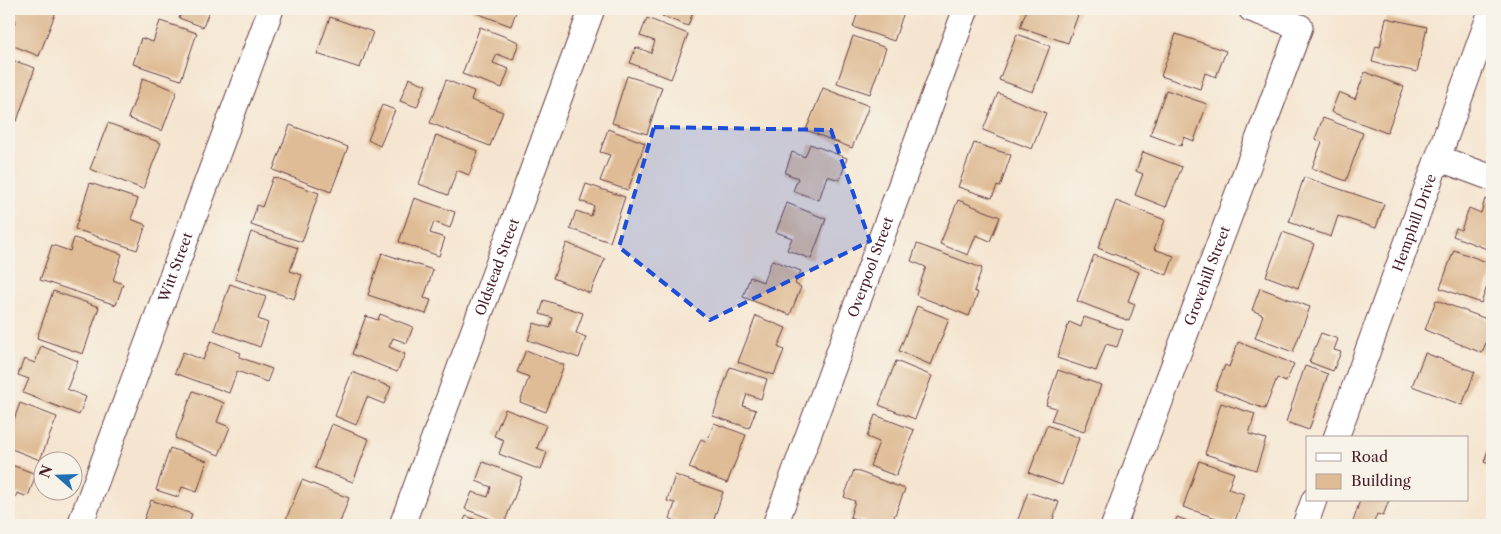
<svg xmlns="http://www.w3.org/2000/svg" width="1501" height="534" font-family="'Libre Caslon Text',serif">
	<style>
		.building { fill: #dfbc95 }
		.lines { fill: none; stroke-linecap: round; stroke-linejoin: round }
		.minor-casing { stroke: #643d44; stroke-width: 27 }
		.minor { stroke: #fff; stroke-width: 25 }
		.marked { fill: #1d4ed8; fill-opacity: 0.2; stroke: #1d4ed8; stroke-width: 4; stroke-dasharray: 10 6; stroke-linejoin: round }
		.labels { text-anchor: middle; stroke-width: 5; stroke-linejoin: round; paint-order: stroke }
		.street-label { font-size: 14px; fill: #4a1f2b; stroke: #f7f3e8 }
	</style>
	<rect width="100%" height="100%" fill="#f7f3e8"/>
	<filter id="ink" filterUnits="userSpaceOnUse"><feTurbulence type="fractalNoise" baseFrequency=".02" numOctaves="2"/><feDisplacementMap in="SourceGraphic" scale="10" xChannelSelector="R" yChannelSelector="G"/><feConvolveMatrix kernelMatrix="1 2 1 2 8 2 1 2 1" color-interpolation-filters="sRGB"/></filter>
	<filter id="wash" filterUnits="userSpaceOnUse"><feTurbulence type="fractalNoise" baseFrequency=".0096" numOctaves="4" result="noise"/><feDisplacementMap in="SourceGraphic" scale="20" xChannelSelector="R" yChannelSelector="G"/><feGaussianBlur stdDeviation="1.12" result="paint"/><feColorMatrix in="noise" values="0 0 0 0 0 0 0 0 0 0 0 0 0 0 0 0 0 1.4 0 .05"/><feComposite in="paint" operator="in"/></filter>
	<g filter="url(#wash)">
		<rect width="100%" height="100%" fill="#f5e5d0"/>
		<g id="blocks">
			<path class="building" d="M9,9H57L39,56L9,44V38L16,20L9,17Z
				M183,9H210L203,27L179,18Z
				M351,9H368L366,15Z
				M471,9H517L511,26L471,11Z
				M664,9H694L688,26L662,16Z
				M859,9H905L894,41L853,27Z
				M1027,9H1080L1068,43L1020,27Z
				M330,17L373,32L360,68L317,54Z
				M647,18L688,34L671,79L630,63L636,47L651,53L655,41L640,36Z
				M1386,18L1427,27L1417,72L1372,62L1376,46L1380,47Z
				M160,21L197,33L181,80L133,64L141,38L153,42Z
				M480,27L519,42L513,60L497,54L493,63L509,69L502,88L462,74Z
				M1017,34L1050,46L1033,92L999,80Z
				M1176,34L1226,51L1216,77L1205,73L1200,89L1161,76Z
				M853,36L886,48L870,94L837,83Z
				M9,59L35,68L17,121L9,118Z
				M1365,72L1404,87L1387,133L1331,112L1339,92L1355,99Z
				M627,76L662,87L647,134L612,123Z
				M143,78L177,91L162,131L128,118Z
				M409,78L426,85L417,107L400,101Z
				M446,80L474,91L471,100L503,112L490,146L430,123Z
				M823,88L869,106L852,148L806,130Z
				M1166,90L1207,104L1194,141L1184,137L1181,146L1150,135Z
				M998,93L1046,113L1032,149L983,130Z
				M382,105L395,110L380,146L368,140Z
				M1323,118L1363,133L1346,181L1312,168L1322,142L1315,139Z
				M108,123L161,143L143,189L90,169Z
				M290,125L348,147L331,192L273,170Z
				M608,129L645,143L628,190L600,181L610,155L600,152Z
				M436,135L478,151L469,175L457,170L448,195L419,184Z
				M974,143L1011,155L1000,187L997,186L992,198L958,187Z
				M810,144L847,158L840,180L827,176L819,200L793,191L798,178L785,173L792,152L805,157Z
				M1143,152L1182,167L1166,207L1135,195L1143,174L1136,171Z
				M273,177L319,193L302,242L251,225L257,205L262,207Z
				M1304,177L1384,204L1376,228L1338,216L1331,237L1289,222Z
				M90,183L138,199L131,219L146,225L137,250L75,229Z
				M586,184L625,197L610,242L570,229L576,211L591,216L594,206L580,201Z
				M414,198L455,212L450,228L434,222L430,233L445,238L439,256L399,242Z
				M1485,199L1492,202V251L1453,236L1456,228L1461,230L1469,208L1481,213Z
				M958,200L1000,217L990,241L976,235L968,255L940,244Z
				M1116,201L1165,220L1154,249L1174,256L1167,275L1098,248Z
				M787,203L826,219L811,259L787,250L792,238L776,232Z
				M251,232L298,248L290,271L302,275L294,299L235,279Z
				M1283,232L1314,244L1298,288L1266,276Z
				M74,238L122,254L113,280L123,284L116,305L40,280L52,245L70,251Z
				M567,243L605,259L590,293L553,278Z
				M917,244L982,268L974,291L978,293L969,316L916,295L926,267L911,261Z
				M1454,250L1492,264V273L1481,303L1440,288Z
				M382,253L433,270L424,298L431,300L426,314L368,295Z
				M1094,255L1139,272L1128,301L1135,304L1129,321L1077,301Z
				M772,260L801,271L795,284L801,287L790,315L743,297L750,277L763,282Z
				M230,284L266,297L258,319L268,323L260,347L214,330Z
				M1260,288L1310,307L1293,352L1255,338L1263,315L1252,310Z
				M53,291L99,307L83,354L37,338Z
				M544,300L583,313L576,333L586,337L579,358L528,340L534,323L550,328L553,318L540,314Z
				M1436,300L1492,321V327L1482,353L1425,330Z
				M917,306L949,319L931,365L899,351Z
				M380,314L413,327L407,343L393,338L389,347L405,354L397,372L352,354L366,316L378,320Z
				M756,316L786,328L778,347L784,350L774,375L738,362Z
				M1084,317L1123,330L1117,347L1106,344L1096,371L1057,358L1069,322L1081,327Z
				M1321,333L1338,339L1334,350L1341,352L1333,371L1309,362Z
				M211,341L241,353L239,357L272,369L267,382L237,371L229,393L175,373L183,352L203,360Z
				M1238,342L1294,364L1286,382L1277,378L1265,409L1215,390L1225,365L1229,367Z
				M41,346L78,361L67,389L86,397L79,415L23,393L29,379L18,375L24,359L35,363Z
				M526,350L564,365L546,412L520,402L529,377L517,372Z
				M1425,353L1475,372L1462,405L1412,386Z
				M896,361L932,376L915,419L879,405Z
				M1305,366L1328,374L1309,430L1286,422Z
				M730,367L767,379L761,399L747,394L743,406L756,410L749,428L713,416Z
				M1058,370L1101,385L1084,432L1051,421L1056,408L1046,405Z
				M352,372L391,387L384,404L367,397L356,425L335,416Z
				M193,391L224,403L217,422L230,427L219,455L175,438Z
				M20,403L57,417L40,460L9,448V433Z
				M1221,403L1255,414L1249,434L1266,439L1256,470L1205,454Z
				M505,409L546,425L537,448L547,452L541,470L499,454L504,440L494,436Z
				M875,415L914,430L896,476L870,466L879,442L867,437Z
				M714,423L746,435L727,483L689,468L701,439L707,442Z
				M332,424L369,439L353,482L315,468Z
				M1047,425L1079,438L1062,485L1029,473Z
				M1492,438V465L1484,462Z
				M170,448L207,461L197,492L182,487L178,497L156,490Z
				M1199,461L1234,473L1228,489L1244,494L1234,524L1183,507Z
				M483,462L522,477L504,524L465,509L472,492L488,497L491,487L476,481Z
				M9,464L36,474L28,497L17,493L9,514Z
				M854,470L905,489L891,525H873L850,517L855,501L844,497Z
				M675,475L723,492L712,525H688L670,519L675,503L667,501Z
				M302,480L349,498L339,525H326L318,522L317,525H303L286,519Z
				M1028,492L1059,502L1051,525H1016Z
				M151,500L192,514L189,525H142Z
				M1360,500H1389L1383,516L1377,514L1373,525H1361L1353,522Z
				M466,516L489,525H462Z
				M1177,517L1198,525H1174Z"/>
		</g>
	</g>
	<g filter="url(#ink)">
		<use href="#blocks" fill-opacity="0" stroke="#643d44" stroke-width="1"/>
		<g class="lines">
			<defs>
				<g id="minor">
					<path d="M1438,158L1492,178"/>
					<path id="s1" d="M1336,438L1492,9"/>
					<path id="s2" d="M80,525L271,9"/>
					<path id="s3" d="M402,525L592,9"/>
					<path id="s4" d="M775,525L966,9"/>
					<path id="s5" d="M1114,525L1300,27L1251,9"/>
					<path d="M1305,525L1314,500"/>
				</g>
			</defs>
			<use href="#minor" class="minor-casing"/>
			<use href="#minor" class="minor"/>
		</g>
	</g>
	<path class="marked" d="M654,127L831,130L870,241L710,320L619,247Z"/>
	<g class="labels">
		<g class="street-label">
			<text dy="5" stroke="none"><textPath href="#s1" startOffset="229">Hemphill Drive</textPath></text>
			<text dy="5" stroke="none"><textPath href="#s2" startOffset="275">Witt Street</textPath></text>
			<text dy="5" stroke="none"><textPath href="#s3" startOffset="275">Oldstead Street</textPath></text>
			<text dy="5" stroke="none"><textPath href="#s4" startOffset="275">Overpool Street</textPath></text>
			<text dy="5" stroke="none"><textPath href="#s5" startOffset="266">Grovehill Street</textPath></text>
		</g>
	</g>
	<rect width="1501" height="534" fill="none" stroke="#f7f3e8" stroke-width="30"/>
	<rect x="1306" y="436" width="162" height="65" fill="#f7f3e8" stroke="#b29e9c"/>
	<rect x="1316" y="453" width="25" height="8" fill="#ffffff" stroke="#b29e9c"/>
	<text x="1351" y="462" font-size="15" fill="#4a1f2b">Road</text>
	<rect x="1316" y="474" width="25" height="15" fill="#dfbc95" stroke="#b29e9c"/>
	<text x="1351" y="486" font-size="15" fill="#4a1f2b">Building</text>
	<g transform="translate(58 476) rotate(290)"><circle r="24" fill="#f7f3e8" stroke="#b29e9c"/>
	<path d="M0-4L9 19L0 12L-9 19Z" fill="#1f6fb2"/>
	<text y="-8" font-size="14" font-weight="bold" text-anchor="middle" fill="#4a1f2b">N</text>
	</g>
</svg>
